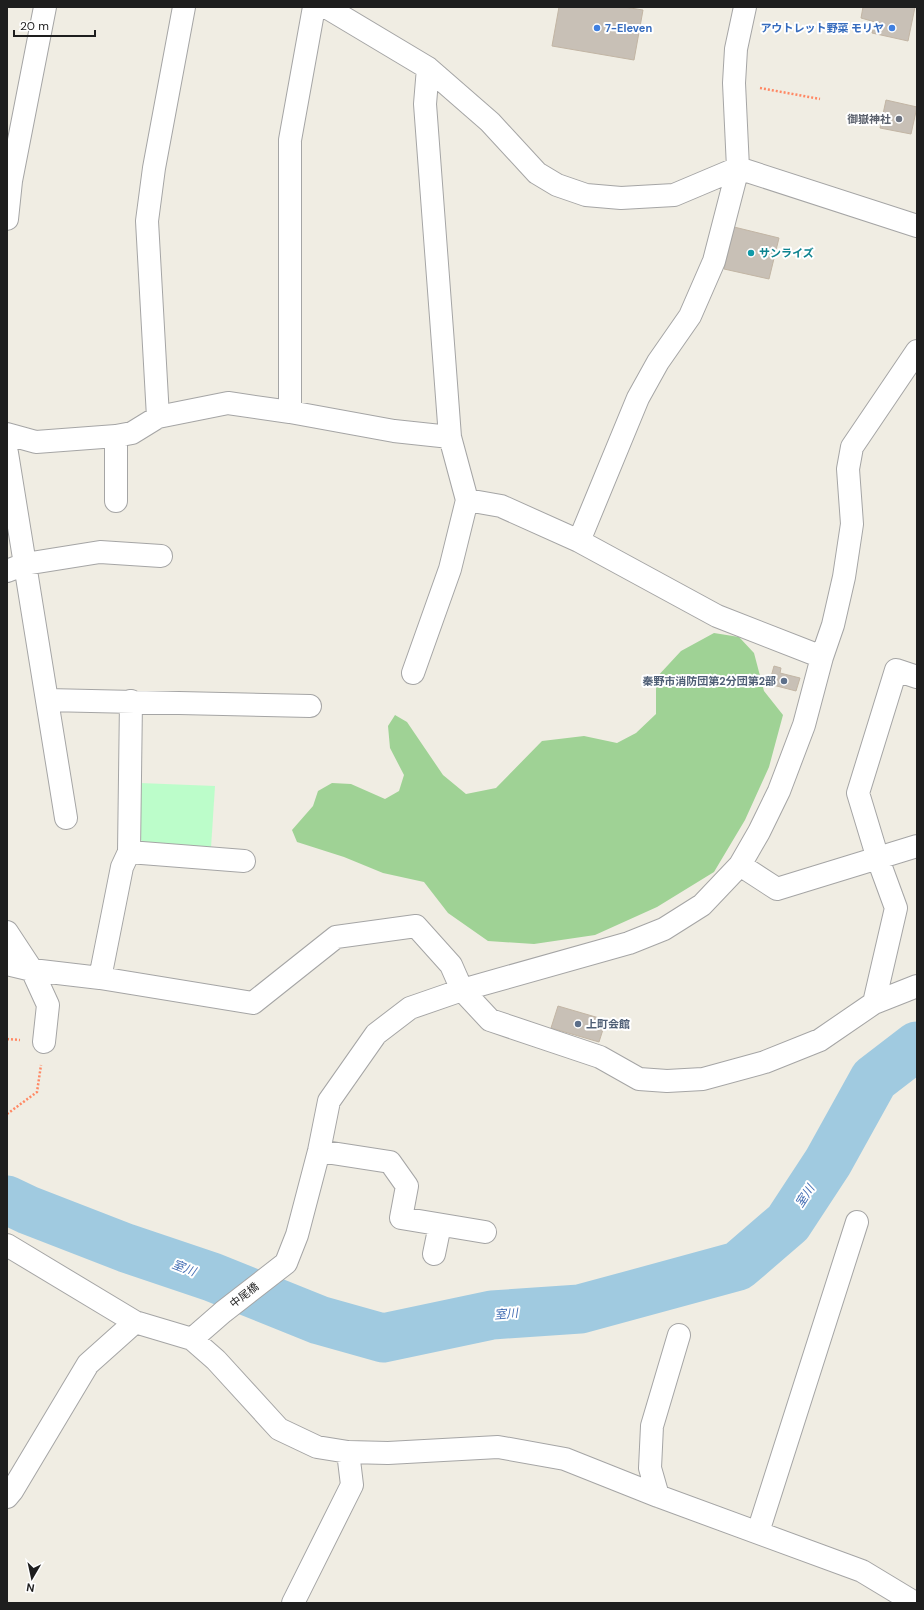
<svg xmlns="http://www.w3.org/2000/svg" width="924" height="1610" font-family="'DM Sans','Noto Sans JP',sans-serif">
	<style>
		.forest { fill: #9fd295 }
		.park { fill: #bcfdca }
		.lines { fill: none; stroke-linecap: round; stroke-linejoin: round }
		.river { stroke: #a0cae0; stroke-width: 49 }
		.building { fill: #c8c0b6; stroke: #c2b5a4 }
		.minor-casing { stroke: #a5a5a5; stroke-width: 24 }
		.path { stroke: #ff8864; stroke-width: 2.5; stroke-dasharray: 2 2; stroke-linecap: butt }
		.minor { stroke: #fff; stroke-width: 22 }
		.shop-dot { fill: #3f7fe0; stroke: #fff; stroke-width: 1.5 }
		.worship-dot { fill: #6b7280; stroke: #fff; stroke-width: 1.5 }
		.culture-dot { fill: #0f9aa8; stroke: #fff; stroke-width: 1.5 }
		.service-dot { fill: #5c6f8a; stroke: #fff; stroke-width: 1.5 }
		.labels { text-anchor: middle; stroke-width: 4; stroke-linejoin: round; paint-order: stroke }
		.shop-label { font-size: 11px; font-weight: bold; fill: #366cbe; stroke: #fff; text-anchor: start }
		.worship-label { font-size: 11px; font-weight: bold; fill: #5b616d; stroke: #fff; text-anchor: end }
		.culture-label { font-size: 11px; font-weight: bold; fill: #0d838f; stroke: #fff; text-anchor: start }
		.service-label { font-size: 11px; font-weight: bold; fill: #4e5e75; stroke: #fff; text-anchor: end }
		.street-label { font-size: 11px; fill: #1e1e1e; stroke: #fff }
		.water-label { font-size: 12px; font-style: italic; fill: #446eb4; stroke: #fff }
	</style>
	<rect width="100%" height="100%" fill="#f0ede3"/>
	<path class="forest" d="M714,633L739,637L754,653L764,691L783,715L769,767L745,820L714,872L657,907L595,935L534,944L488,941L448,913L424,882L383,873L344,857L297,842L292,830L313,806L318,791L332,783L351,784L385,799L399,791L404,775L390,748L388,726L395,715L407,722L443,775L466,794L496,788L542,741L584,736L617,743L636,733L656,714V678L681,651Z"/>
	<path class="park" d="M140,783L215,786L211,848L144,844L137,834Z"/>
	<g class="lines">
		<path class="river" d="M7,1200L28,1210L126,1248L212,1277L319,1320L383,1338L492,1315L580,1309L738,1266L788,1223L828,1162L874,1079L917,1046"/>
	</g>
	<path class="building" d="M559,7H624L643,10L634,60L552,46Z
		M863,7H915L908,41L872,33L875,22L861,18Z
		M886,100L917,107L911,134L880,128Z
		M734,227L779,238L769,279L724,269Z
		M774,666L781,668L780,673L800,678L796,691L769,684Z
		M558,1006L606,1020L599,1042L551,1028Z"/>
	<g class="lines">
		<defs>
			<path id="minor" d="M326,7L428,68L490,122L537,173L557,185L586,195L621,198L674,195L738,168L917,226
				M7,219L11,181L45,7
				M290,412V140L314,7
				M158,417L147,221L154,168L184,7
				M7,434L36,442L116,436L132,433L158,417L228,403L290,412L394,431L450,437
				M7,453L66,818
				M467,500L501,506L579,541L717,616L822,657
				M116,501V436
				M579,541L638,398L658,362L690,316L714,261L738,168L734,83L736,49L745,7
				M7,571L25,564L100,552L161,556
				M413,673L450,569L467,500L450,437L425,104L428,68
				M47,700L310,706
				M129,852L244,861
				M740,865L777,889L917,846
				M7,932L32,970L48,1005L44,1042
				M7,964L32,970L100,978L253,1003L336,937L416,926L451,965L462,990L490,1020L600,1057L639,1079L667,1081L703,1079L765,1062L820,1040L874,1003L917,986
				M100,978L122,867L129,852L131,701
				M874,1003L896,908L878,859L858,793L896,670L917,677
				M319,1151L390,1162L407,1186L401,1218L485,1232
				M7,1245L135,1322L192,1339L216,1360L279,1429L317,1447L348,1452L388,1453L498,1447L565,1459L658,1496L862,1571L915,1603
				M434,1254L440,1225
				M192,1339L223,1312L286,1263L297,1235L319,1151L329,1101L376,1034L410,1008L462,990L629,943L664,929L702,905L740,865L759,832L779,791L804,725L822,657L833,625L844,577L852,524L848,469L852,447L917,351
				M658,1496L650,1468L652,1426L679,1335
				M7,1497L12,1491L88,1364L135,1322
				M758,1532L857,1222
				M293,1603L352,1485L348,1452"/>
		</defs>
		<use href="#minor" class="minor-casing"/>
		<path class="path" d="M760,88L820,99
			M7,1039L20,1040
			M7,1114L37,1092L41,1065"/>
		<use href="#minor" class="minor"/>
	</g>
	<g class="shop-dot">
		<circle cx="597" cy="28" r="4"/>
		<circle cx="892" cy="28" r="4"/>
	</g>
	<circle class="worship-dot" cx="899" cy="119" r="4"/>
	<circle class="culture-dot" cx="751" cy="253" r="4"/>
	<g class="service-dot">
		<circle cx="784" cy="681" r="4"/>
		<circle cx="578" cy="1024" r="4"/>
	</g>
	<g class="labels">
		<g class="shop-label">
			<text x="605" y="32">7-Eleven</text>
			<text x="884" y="32" text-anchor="end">アウトレット野菜 モリヤ</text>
		</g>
		<g class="worship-label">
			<text x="891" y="123">御嶽神社</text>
		</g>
		<g class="culture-label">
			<text x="759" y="257">サンライズ</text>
		</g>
		<g class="service-label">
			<text x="776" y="685">秦野市消防団第2分団第2部</text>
			<text x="586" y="1028" text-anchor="start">上町会館</text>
		</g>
		<g class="street-label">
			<text transform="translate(244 1295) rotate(-38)" y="4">中尾橋</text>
		</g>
		<g class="water-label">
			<text transform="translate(805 1196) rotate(-57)" y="4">室川</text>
			<text transform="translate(184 1268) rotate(21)" y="4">室川</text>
			<text transform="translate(506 1314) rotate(-5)" y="4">室川</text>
		</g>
	</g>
	<rect width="924" height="1610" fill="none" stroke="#1e1e1e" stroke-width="16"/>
	<g transform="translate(32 1578) rotate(189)" stroke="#ffffff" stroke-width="3" paint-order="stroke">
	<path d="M0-3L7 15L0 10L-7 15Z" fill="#1e1e1e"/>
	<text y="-6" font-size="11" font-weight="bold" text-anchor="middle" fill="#1e1e1e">N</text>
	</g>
	<path d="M14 30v6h81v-6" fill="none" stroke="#1e1e1e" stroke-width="2"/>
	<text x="20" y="30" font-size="12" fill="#1e1e1e" stroke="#ffffff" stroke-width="3" paint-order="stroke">20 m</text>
</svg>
